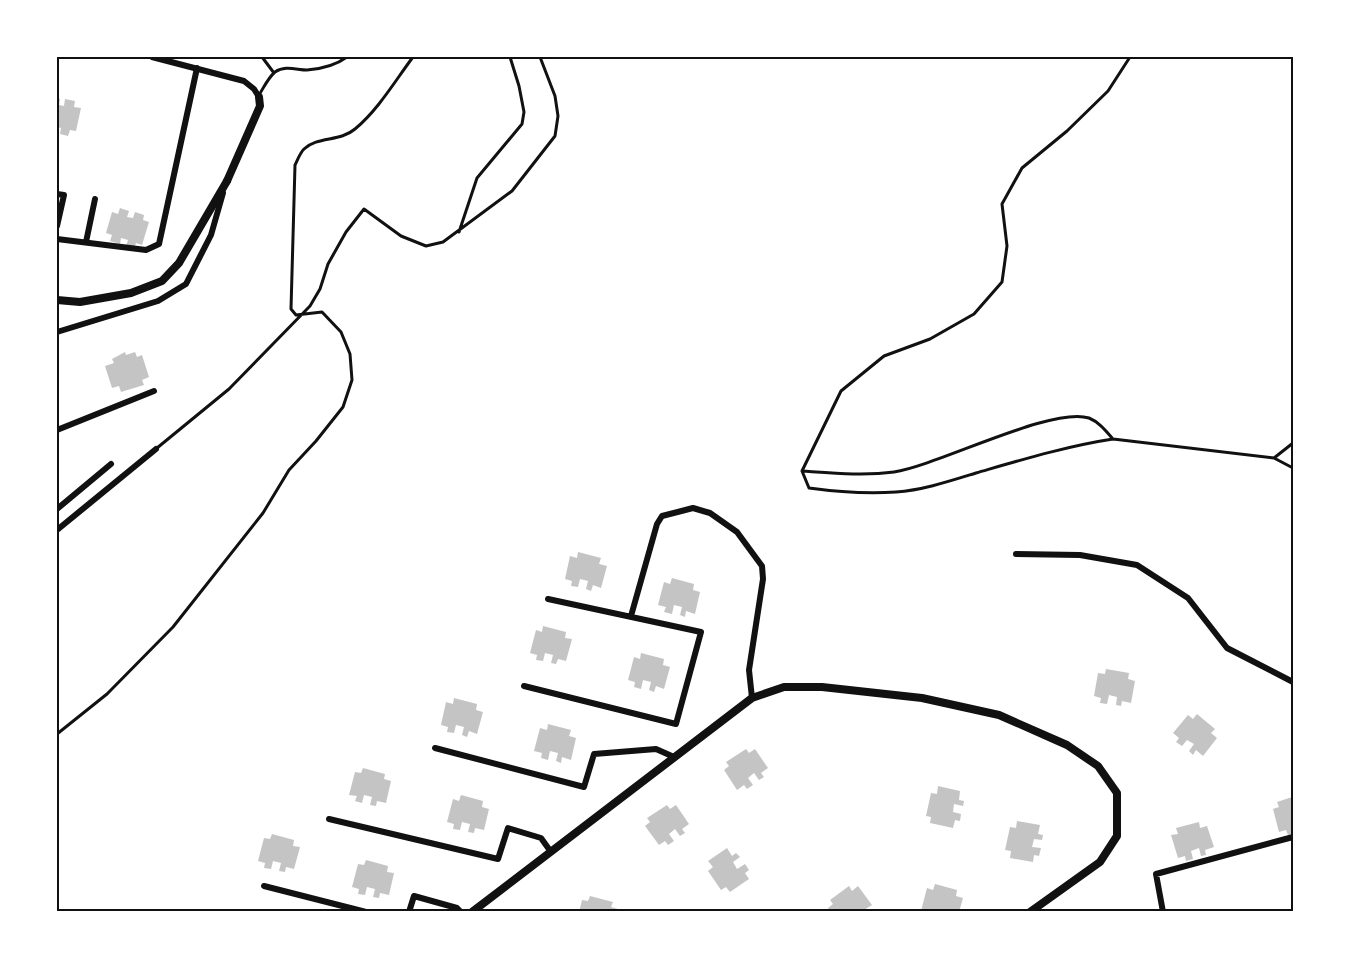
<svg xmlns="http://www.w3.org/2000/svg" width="1350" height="969" font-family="'PT Sans',sans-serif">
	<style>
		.building { fill: #c4c4c4 }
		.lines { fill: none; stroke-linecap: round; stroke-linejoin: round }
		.service { stroke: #111; stroke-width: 3 }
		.minor { stroke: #111; stroke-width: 6 }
		.tertiary { stroke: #111; stroke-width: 8 }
		.secondary { stroke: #111; stroke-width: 8 }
		.neatline { fill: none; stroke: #111; stroke-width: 2 }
	</style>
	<rect width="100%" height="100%" fill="#fff"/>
	<path class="building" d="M57,98L60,99L59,105L64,106L65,99L75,101L74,107L81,108L76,131L70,130L68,136L60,134L61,128L57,127Z
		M120,208L129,211L127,217L133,218L135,212L144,215L143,220L149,222L142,245L136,243L134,249L126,246L128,240L121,238L120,244L110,241L112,235L106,233L112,212L118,214Z
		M125,352L126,355L135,352L137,357L142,355L149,377L142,380L144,385L121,392L119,386L112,388L105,366L114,363L112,359Z
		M578,552L601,558L599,564L607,566L601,588L593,585L591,591L586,589L588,581L580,579L578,587L571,586L572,581L565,579L570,556L577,558Z
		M672,578L694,584L693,590L700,592L695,614L686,611L685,617L680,615L682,607L674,605L672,614L664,612L666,607L658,605L664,582L670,584Z
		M543,626L566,632L565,638L572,639L566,661L558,659L556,664L551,663L553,655L545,653L543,661L536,660L537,655L530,653L536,630L542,632Z
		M641,653L664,659L663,665L670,667L664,689L656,686L654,692L649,690L651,682L643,680L641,689L634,687L635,682L628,680L634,657L640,659Z
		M1106,669L1129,673L1128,679L1135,681L1131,703L1122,701L1121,706L1116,705L1117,697L1109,695L1107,704L1100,703L1101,698L1094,696L1098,673L1105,674Z
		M454,698L477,704L476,710L483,712L477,734L469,731L467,737L462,735L464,727L456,725L454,733L447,732L448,727L441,725L446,702L453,704Z
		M1197,714L1215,729L1211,733L1217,738L1203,756L1196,750L1193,755L1189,751L1194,744L1187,740L1182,746L1176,742L1179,738L1173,733L1188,715L1193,719Z
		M548,724L571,730L569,736L576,738L571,760L562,757L561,763L556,761L558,753L550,751L548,760L541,758L542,753L534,751L540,728L547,730Z
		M746,749L749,753L755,749L768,768L761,773L764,777L759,780L754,773L748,778L753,785L747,789L744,785L737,790L724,770L729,766L726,762Z
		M363,768L385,774L384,779L391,781L386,803L377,801L376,806L370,805L372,797L364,795L362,803L355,801L357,796L349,795L355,772L361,773Z
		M938,786L960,791L959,800L964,801L963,806L954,804L953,812L961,814L960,821L955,820L953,828L930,823L931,817L926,816L931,793L937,794Z
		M461,795L483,801L482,807L489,809L484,830L475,828L474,833L468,832L470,824L462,822L460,830L453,829L454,824L447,822L453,799L459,801Z
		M1292,797L1293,833L1288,835L1286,830L1279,832L1273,809L1279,807L1277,802Z
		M667,805L670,809L676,805L689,824L682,829L685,833L680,836L675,829L669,834L674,841L668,845L665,841L659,845L645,826L650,822L647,818Z
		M1017,821L1040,825L1038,834L1043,835L1042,840L1034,839L1032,847L1041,848L1039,856L1034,855L1033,862L1010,858L1011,851L1005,850L1010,827L1016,828Z
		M1199,822L1200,828L1207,826L1214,847L1205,850L1206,855L1201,856L1199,848L1191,851L1193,859L1186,861L1185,856L1178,858L1171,835L1178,834L1176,828Z
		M272,834L294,840L293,846L300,847L294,869L286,867L285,872L279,871L281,863L273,861L271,869L264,868L265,863L258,861L264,838L270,839Z
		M727,848L732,856L736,853L740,857L733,862L737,869L745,864L749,870L745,873L749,879L730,892L726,887L721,890L708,871L713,867L708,861Z
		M366,860L388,866L387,872L394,873L389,895L380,893L379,898L373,897L375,889L367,887L365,895L358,894L359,889L352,887L358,864L364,865Z
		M935,884L957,890L956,896L963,898L959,912L921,911L927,888L933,890Z
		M849,886L852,891L858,886L872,905L864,910L866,912L858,910L830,912L828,908L833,904L830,900Z
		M590,896L613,902L611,907L618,909V912H579L582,900L588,901Z"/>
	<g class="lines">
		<path class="service" d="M262,57L274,73
			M1130,57L1108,91L1067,131L1022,168L1002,204L1007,246L1002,282L974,314L930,339L884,356L841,391L802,471L809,488C838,492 866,494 896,492C923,490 950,481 976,473C1021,460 1067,446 1113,439L1274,458L1293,468
			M259,95C264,87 268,78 275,72C285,65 297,70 307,70C321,69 336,65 347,57
			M459,232L477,178L522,124L524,112L519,86L510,57
			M157,448L229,389L310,306L320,289L328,264L346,232L364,209L401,236L426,246L443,242L512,191L555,136L558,116L555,96L540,57
			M1274,458L1293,443
			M802,471C832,473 864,476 894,472C939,465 1052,406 1089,418C1099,422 1106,431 1113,439
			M57,734L107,694L173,627L263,513L289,470L316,441L343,407L352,380L350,354L341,332L322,312L296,315L291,309L295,165C297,161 300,153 304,149C318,136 340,142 355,129C378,110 395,81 413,57"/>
		<path class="minor" d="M152,57L244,81L254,89L259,97
			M57,194L64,195L57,226
			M57,239L146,250L159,244L197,68
			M86,242L95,199
			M57,332L158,301L186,284L211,235L223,193
			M57,430L154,391
			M57,509L111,464
			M57,530L156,449
			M1016,554L1080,555L1137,565L1188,598L1227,648L1293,682
			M631,616L657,524L662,516L693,508L710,513L737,532L762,566L763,579L749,670L752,698
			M524,686L676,724L701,632L548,599
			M435,748L584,787L594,754L656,749L674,757
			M329,819L498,859L508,828L541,838L551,852
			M264,886L366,912
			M409,912L414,896L457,908L461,912
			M1163,912L1156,874L1293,837"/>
		<path class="tertiary" d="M227,181L260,106L259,97
			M472,912L752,698L784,687H822L922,698L999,715L1067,745L1098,766L1117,793V836L1100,862L1030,912"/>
		<path class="secondary" d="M57,300L80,302L131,293L162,281L179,263L227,181"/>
	</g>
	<rect width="1350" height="969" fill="none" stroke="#ffffff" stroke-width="117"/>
	<rect x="58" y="58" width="1234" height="852" class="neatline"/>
</svg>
